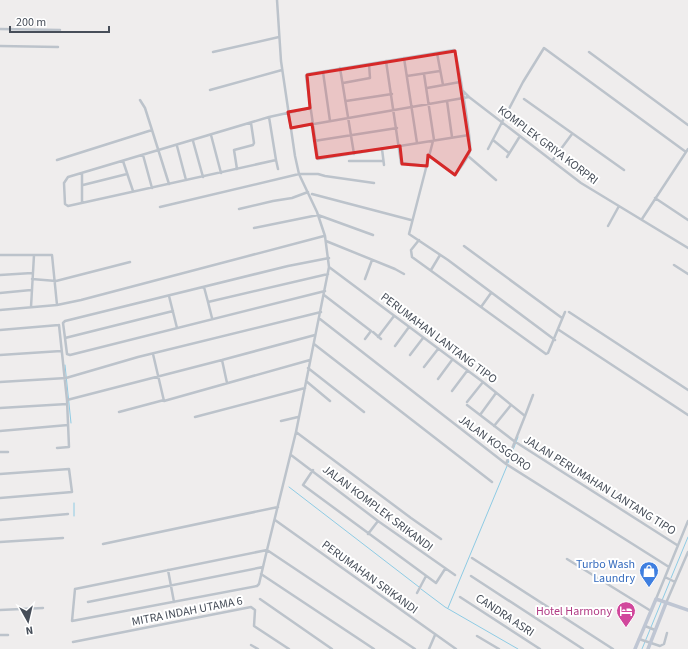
<svg xmlns="http://www.w3.org/2000/svg" width="688" height="649" font-family="'Source Sans 3',sans-serif">
	<style>
		.lines { fill: none; stroke-linecap: round; stroke-linejoin: round }
		.stream { stroke: #8ecbe4; stroke-width: 1 }
		.street { stroke: #bcc3cb; stroke-width: 2.5 }
		.secondary { stroke: #bfc6d3; stroke-width: 3.5 }
		.marked { fill: #d62828; fill-opacity: 0.2; stroke: #d62828; stroke-width: 3; stroke-linejoin: round }
		.labels { text-anchor: middle; stroke-width: 4; stroke-linejoin: round; paint-order: stroke }
		.street-label { font-size: 12px; fill: #474e59; stroke: #fff }
		.shop-label { font-size: 12px; fill: #366cbe; stroke: #fff; text-anchor: end }
		.hotel-label { font-size: 12px; fill: #b23c85; stroke: #fff; text-anchor: end }
	</style>
	<rect width="100%" height="100%" fill="#efeded"/>
	<g class="lines">
		<path class="stream" d="M65,365L71,423
			M508,463L518,437
			M289,487L419,587
			M74,503V516
			M671,578L688,537
			M421,589L445,607L518,649
			M448,608L507,466
			M642,649L670,581"/>
		<path class="street" d="M277,0L281,61L295,156L299,174L317,212L325,236L329,267L296,432L267,550L75,589L72,621L257,586L259,584L267,550L415,649
			M0,29L60,30
			M0,46L58,47
			M213,52L279,37
			M589,52L688,125
			M437,53L443,85
			M404,58L417,143
			M386,61L401,163L427,166
			M340,68L354,154
			M323,72L330,121
			M424,74L434,140
			M407,76L440,71
			M343,83L370,78L369,64
			M427,88L460,82
			M210,90L282,70
			M462,90L469,97L581,183L688,248
			M524,99L624,170
			M140,100L145,108L152,130
			M346,101L392,94
			M447,101L452,137
			M269,117L68,177L64,183L65,204L68,206L276,160L278,169
			M291,128L469,97
			M211,135L221,173
			M493,140L509,153
			M193,141L203,177
			M314,141L397,128
			M433,141L409,234L448,260L555,340
			M177,146L186,180
			M382,149L384,165
			M488,149L523,82L544,48L686,152
			M143,155L152,188
			M428,155L455,175C460,168 467,160 470,151C472,146 458,57 454,50L308,74L306,76L318,159L469,135
			M468,156L496,180
			M507,157L520,136
			M57,160L152,130L169,184
			M276,160L269,117L310,108
			M123,161L133,191
			M349,161H383
			M552,161L572,134
			M237,169L234,150L253,145L254,143L251,123
			M83,185L127,174
			M312,194L411,220
			M655,198L688,220
			M82,202V173
			M160,207L299,174H318L325,176L374,183
			M239,209L273,201L292,198L308,192
			M642,219L688,149
			M608,226L619,206
			M254,228L318,215L373,235
			M419,240L411,250L412,257L546,354L548,353L565,312
			M326,241L395,269L404,274
			M464,246L562,318
			M0,255H52L57,305
			M674,265L688,274
			M329,267L483,382L525,416L506,464
			M431,270L440,255
			M0,275L32,273
			M32,279L56,281L130,262
			M365,279L372,260
			M204,287L208,302
			M0,293L31,290
			M324,295L371,331L365,339
			M169,296L177,328
			M31,307L34,255
			M481,307L491,293
			M0,310L57,305L81,300L324,236
			M173,311L65,338L63,323L65,321L288,266L329,258
			M569,312L688,390
			M212,318L208,302L328,274
			M320,319L506,464L669,567
			M59,325L67,400
			M0,330L59,325
			M559,330L688,415
			M373,332L381,339
			M378,337L394,316
			M65,338L67,354L70,355L325,291
			M314,344L492,482
			M395,346L409,327
			M153,354L164,401L310,360
			M0,355L61,351
			M410,355L423,338
			M424,367L438,349
			M308,368L364,412
			M438,379L452,360
			M306,381L330,401
			M0,382L66,378L138,357L321,312
			M227,383L222,360L315,335
			M452,391L467,371
			M467,402L483,382
			M467,405L514,441L677,545
			M0,408L67,404
			M119,412L164,400
			M480,415L496,393
			M525,416L533,395
			M195,417L305,388
			M281,421L298,417
			M494,426L511,405
			M0,431L68,425
			M296,432L411,518L441,539
			M57,448L69,447L67,400L222,360
			M0,452H8
			M291,455L378,521L455,575
			M313,470L303,485L436,583L445,569
			M0,474L69,469L72,492L0,498
			M0,520L68,514
			M275,520L456,649
			M368,534L378,521
			M0,542L63,538
			M103,544L278,507
			M472,558L613,649
			M567,559L651,611
			M168,570L174,602
			M261,574L374,649
			M471,576L583,649
			M665,577L675,582
			M417,593L426,576
			M460,597L540,649
			M260,599L332,649
			M656,599L688,521
			M88,602L263,567
			M666,603L688,552
			M0,610L43,608
			M645,626L655,630
			M0,635H8
			M477,636L499,649
			M639,639L660,646L664,644L667,633
			M73,642L251,607L255,610L254,626L289,649
			M251,645L258,649
			M429,649L435,635"/>
		<path class="secondary" d="M635,649L656,599L688,610
			M648,649L666,603"/>
	</g>
	<path class="marked" d="M455,51L470,150L455,175L428,155L427,166L402,164L400,146L317,158L312,124L291,128L288,112L310,108L307,75Z"/>
	<defs>
		<symbol id="shop-pin" viewBox="-11 -11 22 30"><path d="M0 17L-7.5 6A9.5 9.5 0 1 1 7.5 6Z" fill="#3f7fe0" stroke="#fff"/><path d="M-5-2.5h2.3a2.7 3.5 0 0 1 5.4 0H5L5.5 6h-11ZM-1.5-2.5h3a1.5 2.3 0 0 0-3 0Z" fill="#fff"/></symbol>
		<symbol id="hotel-pin" viewBox="-11 -11 22 30"><path d="M0 17L-7.5 6A9.5 9.5 0 1 1 7.5 6Z" fill="#d1479c" stroke="#fff"/><path d="M-6-4.5h1.5V1H6V5H4.5V3h-9V5H-6ZM-4 0a1.8 1.8 0 1 1 3.6 0ZM.5 0V-2.5h3Q6-2.5 6 0Z" fill="#fff"/></symbol>
	</defs>
	<g fill-rule="evenodd">
		<use href="#shop-pin" x="638" y="560" width="22" height="30"/>
		<use href="#hotel-pin" x="615" y="600" width="22" height="30"/>
	</g>
	<g class="labels">
		<g class="street-label">
			<text transform="translate(548 145) rotate(37)" y="4">KOMPLEK GRIYA KORPRI</text>
			<text transform="translate(439 338) rotate(37)" y="4">PERUMAHAN LANTANG TIPO</text>
			<text transform="translate(495 443) rotate(36)" y="4">JALAN KOSGORO</text>
			<text transform="translate(600 485) rotate(32)" y="4">JALAN PERUMAHAN LANTANG TIPO</text>
			<text transform="translate(378 508) rotate(37)" y="4">JALAN KOMPLEK SRIKANDI</text>
			<text transform="translate(370 577) rotate(36)" y="4">PERUMAHAN SRIKANDI</text>
			<text transform="translate(187 611) rotate(-11)" y="4">MITRA INDAH UTAMA 6</text>
			<text transform="translate(505 615) rotate(33)" y="4">CANDRA ASRI</text>
		</g>
		<g class="shop-label">
			<text x="635" y="568">Turbo Wash<tspan x="635" dy="14">Laundry</tspan></text>
		</g>
		<g class="hotel-label">
			<text x="612" y="615">Hotel Harmony</text>
		</g>
	</g>
	<g transform="translate(28 621) rotate(172)" stroke="#ffffff" stroke-width="3" paint-order="stroke">
	<path d="M0-3L7 15L0 10L-7 15Z" fill="#474e59"/>
	<text y="-6" font-size="11" font-weight="bold" text-anchor="middle" fill="#474e59">N</text>
	</g>
	<path d="M10 26v6h99v-6" fill="none" stroke="#474e59" stroke-width="2"/>
	<text x="16" y="26" font-size="12" fill="#474e59" stroke="#ffffff" stroke-width="3" paint-order="stroke">200 m</text>
</svg>
